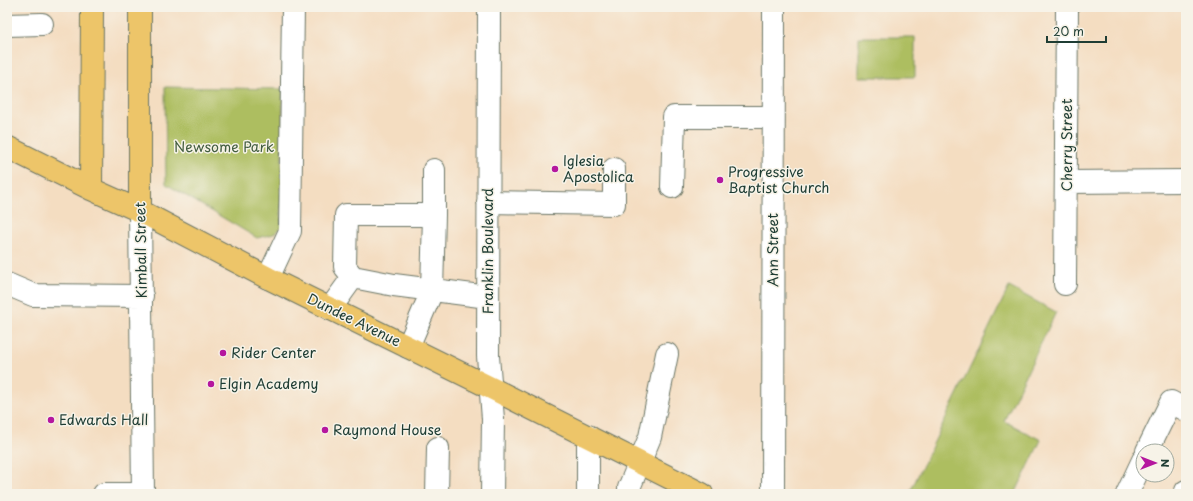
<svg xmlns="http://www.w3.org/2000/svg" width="1193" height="501" font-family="'Playpen Sans',sans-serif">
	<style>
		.green { fill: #adbe61; stroke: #667e4a }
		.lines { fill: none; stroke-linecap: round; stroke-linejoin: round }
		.minor-casing { stroke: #6a7565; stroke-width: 24 }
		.major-casing { stroke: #6a7565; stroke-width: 24 }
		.minor { stroke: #fff; stroke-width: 22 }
		.major { stroke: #edc569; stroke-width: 22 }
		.poi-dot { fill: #b5179e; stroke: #f7f3e8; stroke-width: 1.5 }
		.labels { text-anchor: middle; stroke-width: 3; stroke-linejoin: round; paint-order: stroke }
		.street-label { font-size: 14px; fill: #1f3d34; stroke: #f7f3e8 }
		.park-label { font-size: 14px; fill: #425d3f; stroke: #f7f3e8 }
		.poi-label { font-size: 14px; fill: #1f3d34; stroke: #f7f3e8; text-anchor: start }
	</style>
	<rect width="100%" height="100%" fill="#f7f3e8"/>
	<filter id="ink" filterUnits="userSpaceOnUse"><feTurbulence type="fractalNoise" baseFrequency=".025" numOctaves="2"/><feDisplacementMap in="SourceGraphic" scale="8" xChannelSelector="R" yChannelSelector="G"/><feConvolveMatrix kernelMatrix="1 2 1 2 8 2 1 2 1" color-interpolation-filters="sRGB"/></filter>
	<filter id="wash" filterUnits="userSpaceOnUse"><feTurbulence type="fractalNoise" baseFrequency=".012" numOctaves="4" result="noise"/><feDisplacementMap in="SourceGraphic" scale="16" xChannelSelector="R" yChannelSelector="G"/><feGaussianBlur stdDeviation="0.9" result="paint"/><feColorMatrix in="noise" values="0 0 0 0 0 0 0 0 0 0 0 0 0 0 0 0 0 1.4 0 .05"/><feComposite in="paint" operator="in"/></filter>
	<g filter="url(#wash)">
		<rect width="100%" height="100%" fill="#f4ddc1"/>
		<path class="green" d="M859,37H915V77H859Z
			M165,87L283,89L281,227L274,234L257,238L166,184Z
			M1009,287L1056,312L1004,421L1041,440L1015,494H909Z"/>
	</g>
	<g filter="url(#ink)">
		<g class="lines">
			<defs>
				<path id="minor" d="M489,7L488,356L493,419L492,494
					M7,25L42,24
					M434,170V215
					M1067,182L1186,181
					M672,187L674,117H773
					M488,202L614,204V169
					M353,277L345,267L346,215H434L432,291L408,347
					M268,278L290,231L293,7
					M7,284L33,295L142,296
					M1065,284L1067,7
					M330,309L353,277L394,285L488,297
					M1147,451L1171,402L1186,410
					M104,494H143L140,211
					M437,494L438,448
					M588,494V436
					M629,494V488L650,437L667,354
					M773,494L774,7
					M1127,494L1143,460
					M1185,494L1186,491"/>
				<path id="major" d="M140,7V211
					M7,147L91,189L140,211L268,278L489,387L702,494
					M91,189L92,7"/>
			</defs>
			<use href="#minor" class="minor-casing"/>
			<use href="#major" class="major-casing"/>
			<use href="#minor" class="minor"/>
			<use href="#major" class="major"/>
		</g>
	</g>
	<g class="poi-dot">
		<circle cx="555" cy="169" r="4"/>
		<circle cx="720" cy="180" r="4"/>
		<circle cx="223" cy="353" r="4"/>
		<circle cx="211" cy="384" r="4"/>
		<circle cx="51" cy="420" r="4"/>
		<circle cx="325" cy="430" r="4"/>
	</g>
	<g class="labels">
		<g class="street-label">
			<text transform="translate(1067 145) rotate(-90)" y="5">Cherry Street</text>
			<text transform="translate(141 250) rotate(-91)" y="5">Kimball Street</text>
			<text transform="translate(773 250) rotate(-90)" y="5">Ann Street</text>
			<text transform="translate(488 251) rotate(-90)" y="5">Franklin Boulevard</text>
			<text transform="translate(354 320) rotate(26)" y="5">Dundee Avenue</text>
		</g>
		<g class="park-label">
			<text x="224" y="152">Newsome Park</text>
		</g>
		<g class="poi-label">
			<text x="563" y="166">Iglesia<tspan x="563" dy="16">Apostolica</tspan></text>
			<text x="728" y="177">Progressive<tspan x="728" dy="16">Baptist Church</tspan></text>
			<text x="231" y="358">Rider Center</text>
			<text x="219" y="389">Elgin Academy</text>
			<text x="59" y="425">Edwards Hall</text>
			<text x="333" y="435">Raymond House</text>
		</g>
	</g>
	<rect width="1193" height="501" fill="none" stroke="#f7f3e8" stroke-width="24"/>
	<g transform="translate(1155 463) rotate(90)"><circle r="19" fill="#f7f3e8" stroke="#a1aaa0"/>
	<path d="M0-3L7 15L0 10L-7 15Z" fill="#b5179e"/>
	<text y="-6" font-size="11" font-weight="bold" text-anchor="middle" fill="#1f3d34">N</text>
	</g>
	<path d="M1047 36v6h59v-6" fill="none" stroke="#1f3d34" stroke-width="2"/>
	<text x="1053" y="36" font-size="12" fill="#1f3d34" stroke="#f7f3e8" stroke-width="3" paint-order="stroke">20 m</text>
</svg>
